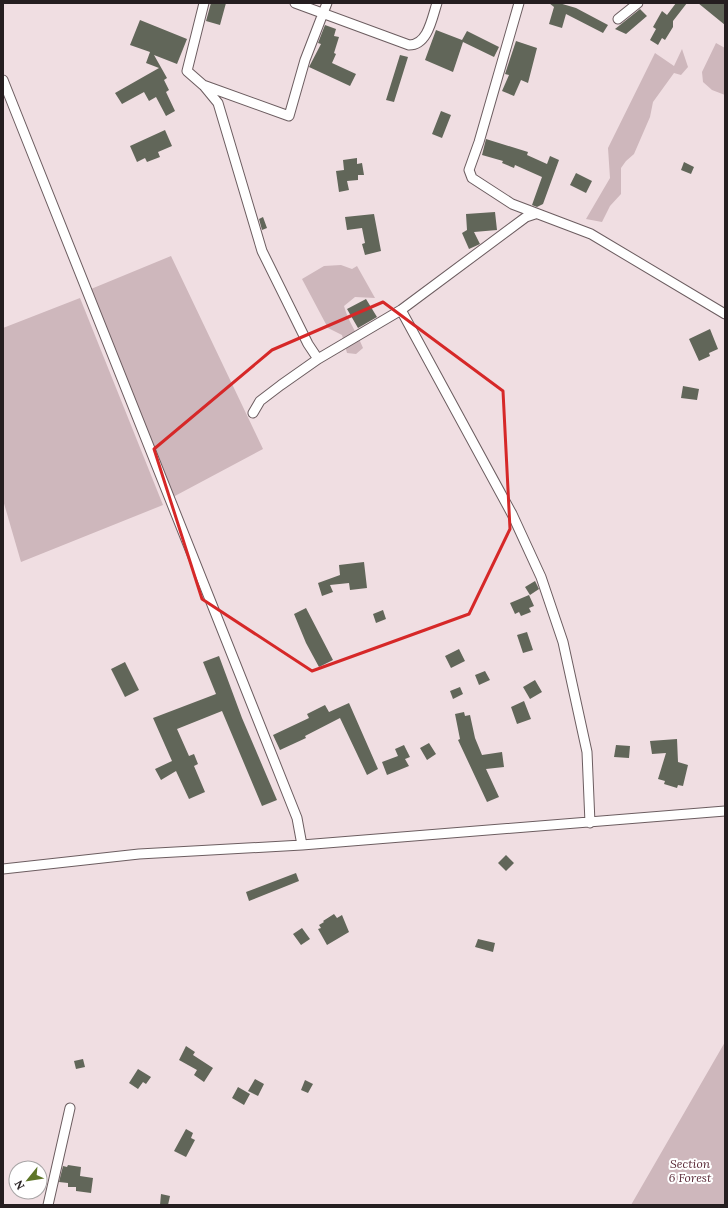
<svg xmlns="http://www.w3.org/2000/svg" width="728" height="1208" font-family="Lora,serif">
	<style>
		.green { fill: #ceb7bc }
		.building { fill: #616659 }
		.lines { fill: none; stroke-linecap: round; stroke-linejoin: round }
		.minor-casing { stroke: #6c5d60; stroke-width: 11 }
		.minor { stroke: #fff; stroke-width: 9 }
		.marked { fill: none; stroke: #d62828; stroke-width: 3; stroke-linejoin: round }
		.labels { text-anchor: middle; stroke-width: 4; stroke-linejoin: round; paint-order: stroke }
		.park-label { font-size: 12px; font-style: italic; fill: #5a2937; stroke: #fff }
	</style>
	<rect width="100%" height="100%" fill="#f0dee2"/>
	<path class="green" d="M716,43L725,48V95L712,90L703,82L702,72Z
		M682,49L688,67L681,75L674,73L653,102L650,117L634,154L626,161L621,168V194L610,206L602,222L586,219L610,178L608,148L655,53L674,66Z
		M171,256L263,449L173,497L91,289Z
		M341,265L352,269L357,266L375,298L355,297L344,306C348,321 357,333 363,348L356,354L347,353L342,335L328,328L302,279L324,266Z
		M80,298L163,505L21,562L3,500V328Z
		M725,1042V1205H631Z"/>
	<path class="building" d="M211,3H226L220,25L206,21Z
		M549,3H559L576,8L608,25L603,33L566,14L562,28L549,24L554,7Z
		M676,3H687L673,21V27L665,40L662,38L658,45L650,40L656,29L653,27L662,11L667,15Z
		M698,3H725V25Z
		M640,9L647,16L626,34L615,29Z
		M140,20L187,39L177,64L154,55L167,78L164,80L169,90L166,92L175,111L166,116L156,97L149,101L144,92L122,104L115,93L159,68L146,63L150,52L130,45Z
		M325,25L336,29L334,36L339,37L334,53L336,54L332,63L356,74L350,86L309,67L321,44L318,43Z
		M436,30L462,40L467,31L499,47L494,57L463,42L453,72L425,60Z
		M516,41L537,48L528,83L521,80L514,96L502,91L509,75L505,74Z
		M400,55L408,57L394,102L386,100Z
		M441,111L451,115L442,138L432,134Z
		M165,130L172,146L158,152L160,157L147,162L145,158L137,162L130,146Z
		M486,139L528,152L527,155L547,164L550,156L559,160L543,204L537,207L532,205L542,177L515,165L514,168L502,163L503,161L482,155Z
		M357,158V164L362,163L364,175H358V180L347,181L349,190L339,192L336,171L344,170L343,160Z
		M684,162L694,167L691,174L681,170Z
		M576,173L592,181L586,193L570,185Z
		M495,212L497,230L474,232L480,244L469,249L462,233L467,230L466,214Z
		M374,214L381,251L365,255L362,244L365,243L362,228L347,230L345,217Z
		M263,217L267,228L262,230L259,219Z
		M366,299L377,317L358,328L347,309Z
		M710,329L718,349L709,353L710,356L699,361L689,339Z
		M683,386L699,389L697,400L681,398Z
		M364,562L367,588L350,590L349,583L330,585L333,592L322,596L318,583L340,575L339,565Z
		M535,581L539,589L530,595L525,587Z
		M529,595L534,606L529,608L531,612L521,616L519,612L515,614L510,603Z
		M306,608L333,660L319,667L306,643L294,614Z
		M383,610L386,619L376,623L373,614Z
		M527,632L533,650L523,653L517,635Z
		M459,649L465,661L451,668L445,656Z
		M219,656L242,718L277,800L262,806L222,711L177,729L189,756L194,754L198,764L194,766L205,792L189,799L176,771L161,780L155,769L172,761L153,718L216,694L203,662Z
		M125,662L139,690L125,697L111,669Z
		M485,671L490,680L479,685L475,675Z
		M535,680L542,692L530,699L523,687Z
		M460,687L463,694L453,699L450,691Z
		M524,701L531,719L517,724L511,707Z
		M349,703L378,769L367,775L340,718L305,736L306,738L280,750L273,735L309,718L307,714L325,705L329,712Z
		M464,712L465,716L470,715L475,738L482,755L502,752L504,767L486,769L499,797L487,802L458,740L460,739L455,714Z
		M677,739L678,762L688,765L683,786L678,785L677,788L664,784L665,781L658,779L666,753L652,754L650,741Z
		M429,743L436,754L427,760L420,748Z
		M404,745L410,757L405,759L409,766L387,775L382,762L398,756L395,749Z
		M616,745L630,746L629,758L614,757Z
		M506,855L514,863L506,871L498,863Z
		M296,873L299,881L249,901L246,892Z
		M334,914L337,918L342,915L349,932L327,945L318,929L321,928L319,925L324,922L323,921Z
		M302,928L310,939L301,945L293,934Z
		M478,939L495,943L493,952L475,947Z
		M186,1046L195,1052L193,1055L213,1068L204,1082L194,1075L197,1070L179,1060Z
		M83,1059L85,1067L76,1069L74,1061Z
		M138,1069L151,1077L146,1084L143,1082L138,1089L129,1083Z
		M255,1079L264,1084L258,1096L248,1091Z
		M305,1080L313,1084L308,1093L301,1090Z
		M238,1087L250,1094L244,1105L232,1098Z
		M186,1129L193,1133L191,1138L195,1140L186,1157L174,1151Z
		M68,1165L81,1167L80,1176L93,1178L91,1193L76,1191V1187H68V1183L59,1182L63,1166L67,1167Z
		M161,1194L170,1196L168,1205H160Z"/>
	<g class="lines">
		<defs>
			<path id="minor" d="M204,3L187,71L203,85L289,116L305,60L327,3
				M295,3L409,45C428,45 432,18 437,3
				M519,3L479,142L469,170L472,178L512,204L591,234L725,314
				M618,19L638,3
				M3,80L297,818L302,845
				M204,86L218,103L262,251L308,344L318,359
				M401,310L512,514L541,577L563,642L587,752L590,823
				M253,413L260,401L281,385L318,359L401,310L526,217L535,214
				M3,869L139,854L302,845L725,811
				M48,1205L70,1108"/>
		</defs>
		<use href="#minor" class="minor-casing"/>
		<use href="#minor" class="minor"/>
	</g>
	<path class="marked" d="M383,302L503,391L510,529L469,614L312,671L202,599L154,449L272,350Z"/>
	<g class="labels">
		<g class="park-label">
			<text x="690" y="1168">Section<tspan x="690" dy="14">6 Forest</tspan></text>
		</g>
	</g>
	<rect width="728" height="1208" fill="none" stroke="#251e20" stroke-width="8"/>
	<g transform="translate(28 1180) rotate(240)"><circle r="19" fill="#ffffff" stroke="#a8a5a6"/>
	<path d="M0-3L7 15L0 10L-7 15Z" fill="#5e7628"/>
	<text y="-6" font-size="11" font-weight="bold" text-anchor="middle" fill="#251e20">N</text>
	</g>
</svg>
